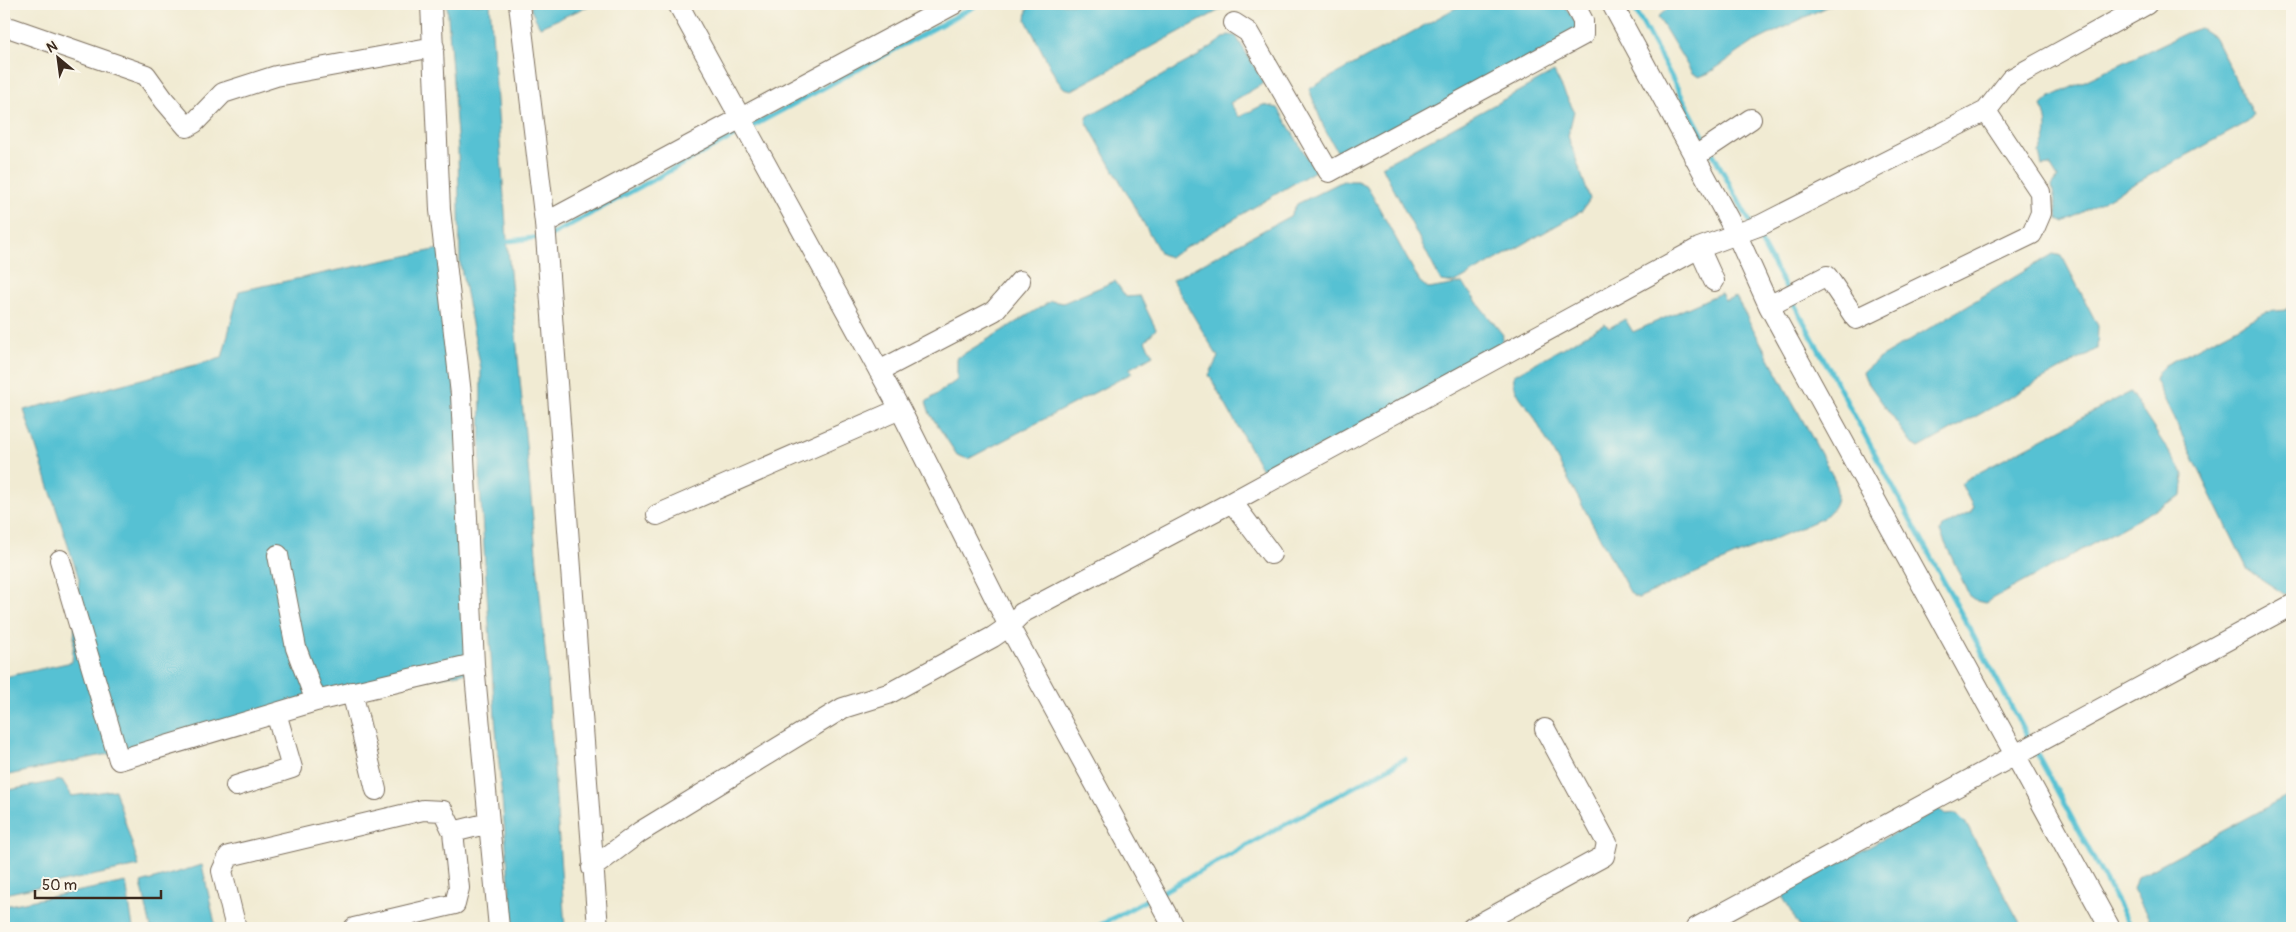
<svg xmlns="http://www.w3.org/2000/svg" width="2296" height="932" font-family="Pangolin,sans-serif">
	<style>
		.water { fill: #57c1d3; stroke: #497678 }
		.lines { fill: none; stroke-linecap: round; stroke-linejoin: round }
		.stream { stroke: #57c1d3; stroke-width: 5 }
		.minor-casing { stroke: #7b6e5d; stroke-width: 22 }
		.minor { stroke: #fff; stroke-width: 20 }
	</style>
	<rect width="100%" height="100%" fill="#fbf7ec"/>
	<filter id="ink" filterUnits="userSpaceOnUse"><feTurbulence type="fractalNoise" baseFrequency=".02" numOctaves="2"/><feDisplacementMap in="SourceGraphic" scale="10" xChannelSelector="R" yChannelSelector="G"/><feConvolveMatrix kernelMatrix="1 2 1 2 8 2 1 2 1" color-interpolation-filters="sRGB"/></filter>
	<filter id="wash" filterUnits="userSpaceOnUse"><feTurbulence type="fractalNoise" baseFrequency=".0096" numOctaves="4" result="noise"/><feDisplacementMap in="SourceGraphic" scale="20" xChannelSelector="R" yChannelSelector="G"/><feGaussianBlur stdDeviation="1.12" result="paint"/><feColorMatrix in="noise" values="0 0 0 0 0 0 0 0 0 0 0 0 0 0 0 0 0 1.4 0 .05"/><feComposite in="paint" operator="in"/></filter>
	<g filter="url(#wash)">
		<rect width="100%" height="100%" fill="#f1ebd3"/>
		<path class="water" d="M447,4H490L507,239L548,682L565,928H513L495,717L480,486L481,369L460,263L458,148Z
			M531,4H593L540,27L531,10Z
			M1032,4H1231L1072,90L1064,88L1057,80L1026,20L1027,10Z
			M1463,4H1563L1581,30L1343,162L1324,128L1309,89Z
			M1673,4H1832L1754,42L1709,73L1699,77L1692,73L1658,17Z
			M2200,28L2215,38L2253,115L2248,122L2064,222L2058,219L2052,186L2058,178L2050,165L2042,166L2039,153C2050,136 2048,123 2042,105L2051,97L2186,33Z
			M1228,35L1236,36L1264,83L1230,103L1239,117L1263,105L1278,108L1315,171L1170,257L1161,254L1086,121L1088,116L1198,56Z
			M1554,72L1574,111L1568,136L1590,199L1582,211L1455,283L1441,281L1382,166Z
			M1343,181H1357L1367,186L1420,282L1429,289L1462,283L1503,335L1499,352L1268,474L1262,470L1209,375L1218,357L1172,280L1290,216L1297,204Z
			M444,248L477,671L312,699L186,750L103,755L4,776V677L72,662L79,579L24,410L222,358L239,291Z
			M2053,254L2062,256L2098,326L2097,349L1919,448L1911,443L1866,380L1863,372L1878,359Z
			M1115,281L1126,297L1140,296L1156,329L1145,341L1153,355L1129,369L1132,373L968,459L957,455L930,414L926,402L957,380V358L1051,301L1063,303Z
			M1721,293L1725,300L1736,297L1835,480C1839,498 1838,506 1823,518L1638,598L1631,594L1530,410C1521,399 1512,389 1514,375L1605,324L1609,328L1625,319L1633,332Z
			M2292,304V594H2284L2248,570L2155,380L2158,372L2165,365L2266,312L2286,310Z
			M2130,392L2184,475L2182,495L1985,603L1977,601L1969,595L1940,532L1942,527L1971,512L1973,507L1961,484L1967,479Z
			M62,780L72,796L115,790L139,866L4,894V791Z
			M2292,794V928H2154L2133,889L2137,877Z
			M1939,809L1945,815L1957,814L1965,822L2020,923L2019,928H1800L1784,899V893Z
			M202,865L216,928H151L141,883Z
			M126,882L133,928H4V906Z"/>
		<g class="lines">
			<path class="stream" d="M1632,4L1707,143
				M751,127L979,4
				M1711,150L1751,224
				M1755,231L1788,292
				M551,235L743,131
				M501,242L542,237
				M1792,300L2030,741
				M2034,748L2131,928
				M1160,893L1405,759
				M1095,928L1152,897"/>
		</g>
	</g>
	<g filter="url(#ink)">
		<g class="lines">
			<defs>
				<path id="minor" d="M431,4L440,210L461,394L474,664L499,928
					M519,4L545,223L598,928
					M678,4L900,409L1009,626L1174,928
					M1612,4L1736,233L1769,306L2110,928
					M1234,23L1248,32L1329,172L1583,35V21L1574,4
					M11,28L146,75L164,100L187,127L194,123L223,93L276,76L434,47
					M1694,157L1751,119
					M545,223L954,4
					M1699,248L1714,281
					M1769,306L1827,276L1856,319L2032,234L2041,213L2040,192L1986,111
					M879,371L994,311L1020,281
					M1232,502L1271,554
					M657,515L900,409
					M278,555L296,648L316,701
					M60,560L119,760L316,701L474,664
					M352,692L376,790
					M236,786L292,768L276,713
					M453,832L489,823
					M592,868L640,832L843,708L888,694L993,637L1009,626L1022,613L1232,502L1699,248L1761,225L1986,111L2011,79L2147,4
					M236,928L222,871L229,856L423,810L443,811L453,832L459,888L455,904L354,928
					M1472,928L1604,856L1607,843L1545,729
					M1696,928L2292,605"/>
			</defs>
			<use href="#minor" class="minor-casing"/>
			<use href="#minor" class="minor"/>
		</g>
	</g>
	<rect width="2296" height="932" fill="none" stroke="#fbf7ec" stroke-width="20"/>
	<g transform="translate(58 58) rotate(331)" stroke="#fbf7ec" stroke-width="4" paint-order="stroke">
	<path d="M0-4L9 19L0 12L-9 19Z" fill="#3b2a1e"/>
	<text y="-8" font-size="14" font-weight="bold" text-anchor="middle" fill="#3b2a1e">N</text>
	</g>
	<path d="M35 890v8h126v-8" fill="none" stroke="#3b2a1e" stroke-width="2.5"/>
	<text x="42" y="890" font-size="15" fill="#3b2a1e" stroke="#fbf7ec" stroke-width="4" paint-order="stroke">50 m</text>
</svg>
